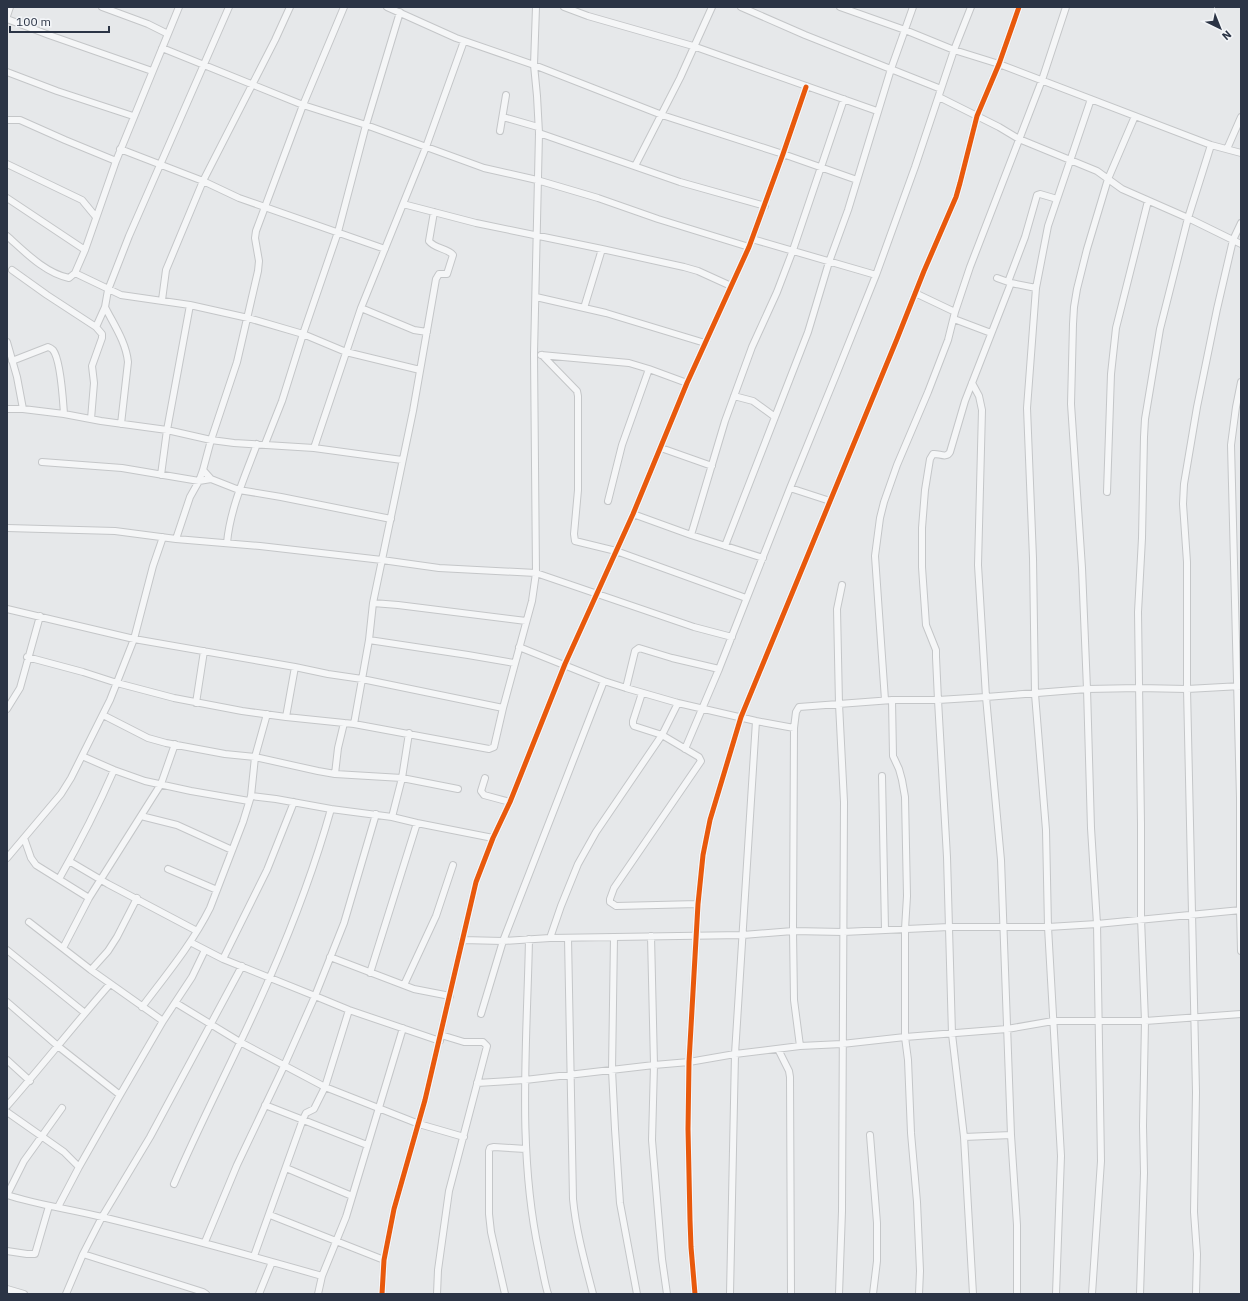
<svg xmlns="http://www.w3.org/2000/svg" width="1248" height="1301" font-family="'IBM Plex Sans',sans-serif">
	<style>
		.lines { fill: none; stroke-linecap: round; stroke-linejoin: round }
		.street-casing { stroke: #c4c6c8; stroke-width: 8 }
		.street { stroke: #f5f6f7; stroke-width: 6 }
		.cycleway-casing { stroke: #f4f6f9; stroke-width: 8 }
		.cycleway { stroke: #e8590c; stroke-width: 5 }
	</style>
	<rect width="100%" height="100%" fill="#e6e8ea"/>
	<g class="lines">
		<defs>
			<path id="street" d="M102,7L148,24L168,34
				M387,7L456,38L534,65L662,115L783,154L857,180
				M564,7L588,16L693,46L877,111
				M741,7L805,35L941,89
				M840,7L905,30L954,50L999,64L1211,145L1241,153
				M7,16L10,7
				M7,19L49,35L152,71
				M162,48L303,105L366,125L484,168L537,180L598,198L658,219L749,247
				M7,72L57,91L133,116
				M939,97L999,127L1019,139L1097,171L1122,189L1188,218L1241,244
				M503,117L538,127
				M7,120H20L65,140L116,161
				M500,131L506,95
				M539,133L680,182L765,206
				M120,149L203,181L239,198L385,249
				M1227,149L1241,117
				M7,164L82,200L96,217
				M635,166L680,78L712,7
				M7,198L85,250
				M403,204L476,223L602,249L684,267L698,271L731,286
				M7,236C25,252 45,273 69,278L75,273L85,250L116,161L179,7
				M752,239L876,275
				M12,270L47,295L96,327L102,334V338L92,366L94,383L91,419
				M75,273L121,295L190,305L248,318L303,334L346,352L420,370
				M997,278L1011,283L1036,288
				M1008,282L1025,237L1037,195L1040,194L1057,199
				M915,293L955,312
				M536,297L606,313L705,343
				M162,300L166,270L203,181L275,40L290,7
				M105,307C114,325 126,342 128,362L121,424
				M361,308L414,330L427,332
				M584,308L602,249
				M954,319L991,333
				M96,327L105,307L108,290L129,236L229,7
				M7,342L17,377L23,409
				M541,355L629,363L649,369L687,383
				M542,355L577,391L578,396V490L574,534L575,541L616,551L746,598
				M12,361L48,347C51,348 51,348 53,350C61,360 63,401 64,414
				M1241,382L1236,407L1231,445L1240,798V910L1241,951
				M972,383L979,396L982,410L978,565L986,697L1001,860L1011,1135L1017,1225V1294
				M734,396L753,401L775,417
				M7,409H23L64,414L101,421L167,430L211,440L234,443L314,448L402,460
				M265,444L282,401L303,334L338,232L366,125L400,12
				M314,448L361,308L426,147L464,41
				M661,448L712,466
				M42,462L122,468L199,481L211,479
				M203,470L211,479L239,490L281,497L391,519
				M161,475L167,430L190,305
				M790,488L830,501
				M1107,492L1111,374L1116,328L1148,201
				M608,501L622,445L649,369
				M633,514L691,535L763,558
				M7,528L115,531L176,539L260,546L382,560L439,568L536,573L694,627L732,637
				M691,535L725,421L752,347L777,292L793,250L844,99
				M176,539L190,497L199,481L203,470L211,440L237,362L258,271L259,261L255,238L256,231L303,105L344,7
				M227,543C230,509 245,476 257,444
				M725,546L808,332L829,262L848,210L891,69L913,7
				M373,603L413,411L436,279L439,274H447L453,255C447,248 435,249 429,241L434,212
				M7,609L134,639L295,667L328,674L362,679L503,708
				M369,640L468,655L514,663
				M519,647L604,681L626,688L678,703L756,721L794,728
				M27,657L83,672L117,683L174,698L242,711L286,717L354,724L489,749L494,747L503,708L532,601L536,573L534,354L539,133L537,96L534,65L536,7
				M626,688L635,651L639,648L672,658L719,669
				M642,693L633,721V724L634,726L662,735L699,757L701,761L614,888L610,899V902L616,906L698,904
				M885,700L875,556L880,518L884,502L897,465L928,392L948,340L955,312L970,267L1042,80L1066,7
				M892,700L893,756L899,769L902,780L905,797L907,896L905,929V1037L908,1060L911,1133L917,1202L920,1271L919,1294
				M196,703L204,651
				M7,709L20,688L40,616
				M103,715L148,738L166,743L225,754L255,757L318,771L335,774L402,778L458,789
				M286,717L295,667
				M354,724L369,640L373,603L398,605L526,621
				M685,749L719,669L790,488L836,375L876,275L915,167L954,50L971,7
				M82,756L114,770L145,781L191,791L249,801
				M335,774L338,748L344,723
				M882,776L885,930
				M485,778L481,791L484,795L510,802
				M251,796L276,799L331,809L392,817L417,823L493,838
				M141,816L177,825L232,850
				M392,817L402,778L409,733
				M24,838L31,858L36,865L89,898
				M7,858L61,794L71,778L110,700L134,639L153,566L163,537
				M69,861L108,884L197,931
				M168,869L217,890
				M59,879C79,844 98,807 114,770
				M29,922L91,970L163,1021
				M651,936L654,1065L652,1140L662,1259L667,1294
				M614,937L612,1070L615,1129L620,1203L637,1294
				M550,938L561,906L578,864L596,832L662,735L678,703
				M568,938L573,1199C576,1231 585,1263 593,1294
				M529,939C527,1044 517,1150 539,1253C542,1266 544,1281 548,1294
				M462,940L503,941L550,938L743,935L793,931L843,932L949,927H1048L1097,924L1241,910
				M190,942L223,959L315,996L349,1010L440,1041
				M63,948L89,898L161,784L175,744
				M7,950L85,1013
				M330,957L414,989L450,996
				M223,959L267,870L294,802
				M91,970L108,951L117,937L137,898
				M370,973L417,823
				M404,985L436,916L453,865
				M7,1002L59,1047L120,1095
				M176,1003L240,1042L325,1087L419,1124L464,1137
				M142,1007C166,975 192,944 210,908L243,822L251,796L255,757L267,714
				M481,1014L503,941L604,681
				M800,1046L794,1000L793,931L794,728L796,712L799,707L892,700H938L986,697L1087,689L1139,688L1187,689L1241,686
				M778,1049L789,1071L790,1077L791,1294
				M7,1060L30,1081
				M477,1083L525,1080L654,1065L689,1062L735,1054L800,1046L842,1044L905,1037L1007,1029L1053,1021H1145L1241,1014
				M265,1105L367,1145
				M7,1106C42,1066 75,1024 110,984
				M7,1112L64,1152L79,1167
				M870,1135L877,1223V1261L873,1294
				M964,1137L1011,1135
				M286,1168L352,1196
				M174,1184C204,1114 240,1047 270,977C294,922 315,866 331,809
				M7,1195C38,1205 70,1209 102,1217C176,1235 249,1255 322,1276
				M7,1195L24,1161L62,1108
				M58,1207L79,1167L120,1095L163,1021L192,977L205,950
				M270,1215L384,1260
				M205,1242L237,1165L284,1066L315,996L344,923L376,814
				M7,1251L27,1254H35L49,1206
				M83,1254L203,1292L206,1294
				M254,1256L303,1119L306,1113L314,1109L325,1087L349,1010
				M7,1289L24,1294
				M66,1294L83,1254L102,1217L150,1137L242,966
				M259,1294L272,1262
				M318,1294L322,1276L346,1217L403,1028
				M382,1294L384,1260L394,1209L425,1100L476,882L493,838L510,802L565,664L633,514L687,383L749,247L783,154L806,87
				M437,1294L438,1270L449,1191L487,1046L483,1042H464L441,1035
				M505,1294L491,1232L489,1214V1151L490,1148L494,1147L526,1149
				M695,1294L691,1247L690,1220L688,1129L689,1062L698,904L703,855L710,820L741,717L897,339L924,271L956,197L960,183L977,116L999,64L1019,7
				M730,1294L735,1054L756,721
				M839,1294L842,1211L844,802L839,704L837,609L842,585
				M973,1294L964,1137L952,1034L947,857L938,700L936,657V650L926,625L922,567V528L925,490L930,459L933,454C939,453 946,459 950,452L965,401L1011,283
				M1056,1294L1061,1156L1048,927L1046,830L1035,694L1033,558L1027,408L1036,288L1048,226L1091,99
				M1092,1294L1101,1161L1097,924L1091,828L1087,689L1082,568L1071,404L1073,324L1074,307L1077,289L1087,249L1108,179L1135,116
				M1140,1294L1144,1173L1143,1126L1145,1021L1141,918V824L1138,612L1142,538L1144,437L1145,419L1160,329L1188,218L1211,145
				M1196,1294L1197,1254L1194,1212L1196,1092L1187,689V562L1183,504L1184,484L1197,407L1217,309L1233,240L1241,223"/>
		</defs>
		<use href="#street" class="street-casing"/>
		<use href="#street" class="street"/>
		<defs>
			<path id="cycleway" d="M382,1294L384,1260L394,1209L425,1100L476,882L493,838L510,802L565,664L633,514L687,383L749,247L783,154L806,87
				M695,1294L691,1247L690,1220L688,1129L689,1062L698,904L703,855L710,820L741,717L897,339L924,271L956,197L960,183L977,116L999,64L1019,7"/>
		</defs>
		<use href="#cycleway" class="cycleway-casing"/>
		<use href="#cycleway" class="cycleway"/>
	</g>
	<rect width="1248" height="1301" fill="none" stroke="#2b3445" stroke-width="16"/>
	<g transform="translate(1220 28) rotate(137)" stroke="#f4f6f9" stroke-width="3" paint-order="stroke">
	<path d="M0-3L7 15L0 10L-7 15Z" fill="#2b3445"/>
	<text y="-6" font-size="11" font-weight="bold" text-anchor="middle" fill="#2b3445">N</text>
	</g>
	<path d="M10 26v6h99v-6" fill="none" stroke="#2b3445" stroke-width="2"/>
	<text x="16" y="26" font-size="12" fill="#2b3445" stroke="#f4f6f9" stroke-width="3" paint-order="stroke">100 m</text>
</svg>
